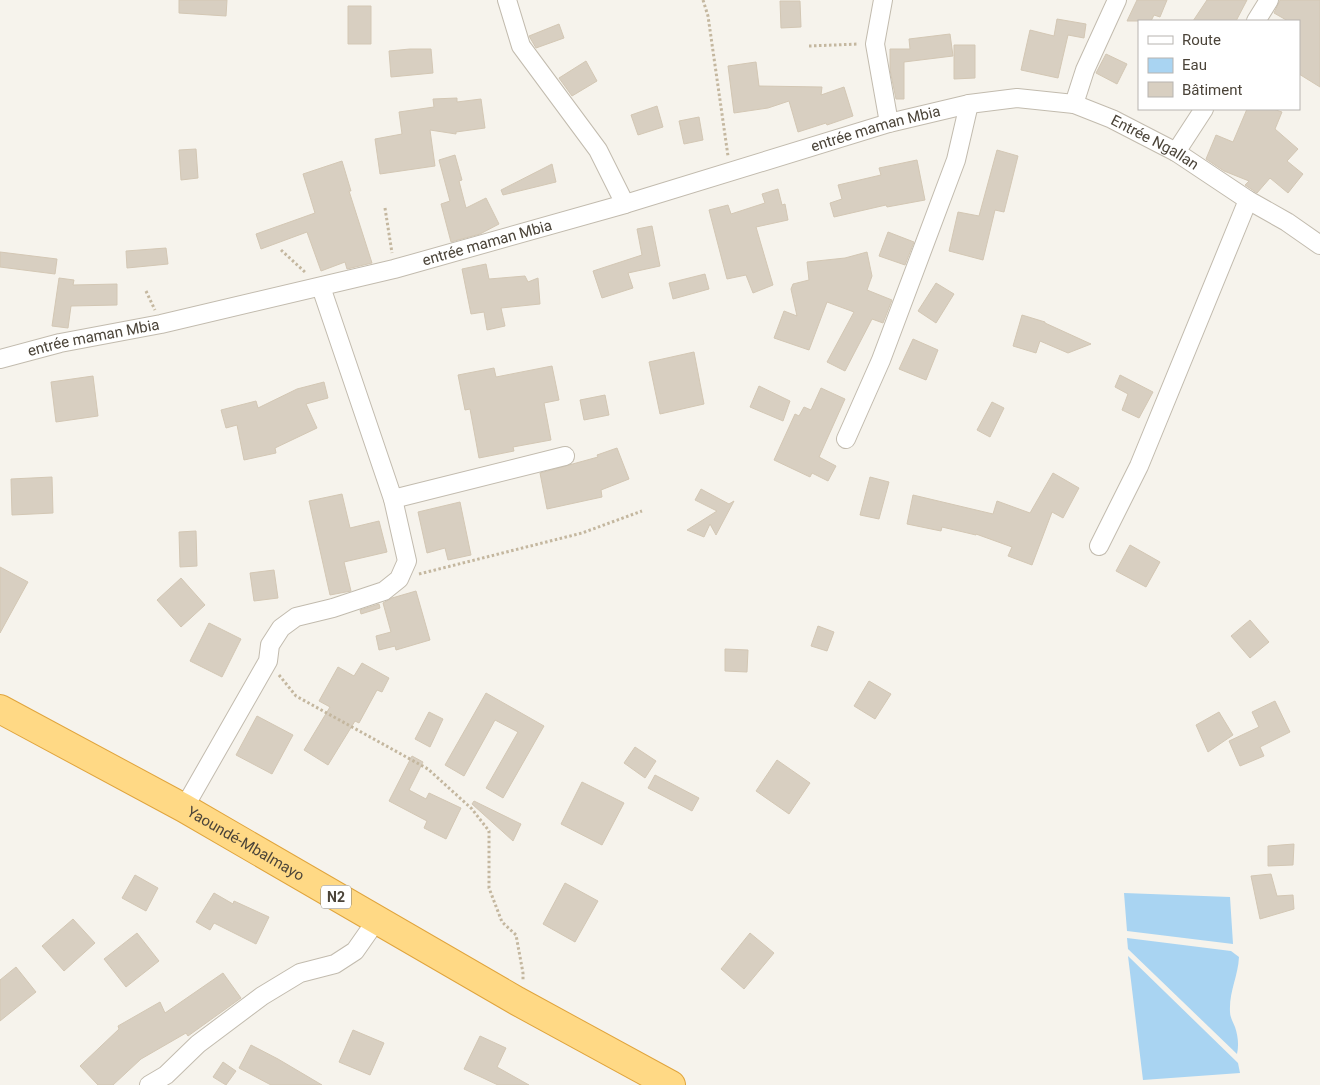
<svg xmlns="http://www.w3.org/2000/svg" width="1320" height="1085" font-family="Roboto,sans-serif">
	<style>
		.water { fill: #a9d4f2 }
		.building { fill: #d8cfc1; stroke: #d3c7b4 }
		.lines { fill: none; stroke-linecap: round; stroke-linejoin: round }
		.minor-casing { stroke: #c2bbae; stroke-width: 20 }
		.trunk-casing { stroke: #e0a43c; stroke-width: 30 }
		.path { stroke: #c4b79f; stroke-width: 3; stroke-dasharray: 2.5 2.5; stroke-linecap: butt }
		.minor { stroke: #fff; stroke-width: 18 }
		.trunk { stroke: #ffd985; stroke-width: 28 }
		.labels { text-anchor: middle; stroke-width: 4.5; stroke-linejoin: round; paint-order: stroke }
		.shield { fill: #fff; stroke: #817c74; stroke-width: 1 }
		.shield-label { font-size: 14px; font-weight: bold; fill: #4b4439 }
		.street-label { font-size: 15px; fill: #4b4439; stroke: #fff }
	</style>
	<rect width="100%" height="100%" fill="#f6f3ec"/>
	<path class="water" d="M1124,893L1230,897L1233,944L1127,931Z
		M1127,938L1231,951L1239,957C1238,977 1229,991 1230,1012C1230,1017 1233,1022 1235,1027C1238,1036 1239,1045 1237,1054L1128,949Z
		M1128,956L1238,1063L1240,1073L1143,1080Z"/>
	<path class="building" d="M179,0H227L226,16L179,13Z
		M1137,0H1167L1160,17L1154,15L1151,21H1127Z
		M1207,0H1247L1236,21H1193Z
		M1280,0H1320V87L1299,74V21H1288L1274,13Z
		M780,1H800L801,27L781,28Z
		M348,6H371V44H348Z
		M1057,19L1086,24L1084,38L1068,35L1058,78L1021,70L1030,30L1054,36Z
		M559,24L564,38L536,48L529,36Z
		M950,34L953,56L904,62V99H896L890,70V49H910L909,39Z
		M954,45H975V78L954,79Z
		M410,49H431L433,73L391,77L389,51Z
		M1106,54L1127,64L1117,84L1096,73Z
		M586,61L597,81L572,96L559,78Z
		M756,62L759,86L822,87L821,95L844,87L853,116L827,125L826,123L798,132L789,101L768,108L734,113L728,66Z
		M457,98V102L481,99L485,128L456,132V134L430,130L435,166L380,174L375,139L402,134L399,112L434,107L433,99Z
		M657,106L663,127L638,135L631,115Z
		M1247,109H1273L1282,112L1275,129L1298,149L1287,161L1303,174L1288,193L1270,178L1257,193L1245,185L1249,181L1224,171L1206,159L1216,135L1233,142Z
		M699,117L703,140L684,144L679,121Z
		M196,149L198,178L181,180L179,150Z
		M997,150L1018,156L1004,212L995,210L983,260L949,251L958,212L979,216Z
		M455,155L462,180L459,181L466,208L486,198L499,224L480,234L451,242L441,204L450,201L439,160Z
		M917,160L925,200L887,207L886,205L834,217L830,203L842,199L838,185L881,175L879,168Z
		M342,161L351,191H349L372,263L347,269L345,262L321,271L307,232L261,249L256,234L315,213L303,174Z
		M552,164L556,182L503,195L501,190Z
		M778,189L782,205L785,204L788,220L756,227L773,285L753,293L746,275L727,279L709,210L728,205L731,214L765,203L762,194Z
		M652,226L660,266L628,273L633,288L602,298L593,271L642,255L637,229Z
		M888,232L914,242L905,265L879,256Z
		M166,248L168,264L127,268L126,251Z
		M0,252L57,259L55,274L0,267Z
		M867,252L872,276L867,290L892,300L883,323L872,319L845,371L827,362L854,312L827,302L809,350L774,338L784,311L797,316L791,289L793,284L809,280L807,262L845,258Z
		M486,264L489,279L525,276L528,282L538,278L540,304L501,308L505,326L487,330L484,312L471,314L462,269Z
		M705,274L709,289L673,299L669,283Z
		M59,278L74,280L73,285L117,284V305L71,306L68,328L52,326Z
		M936,283L954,294L936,323L918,311Z
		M1022,315L1045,322V323L1091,344L1068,353L1040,341L1036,353L1013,346Z
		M913,339L938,350L926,380L899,369Z
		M694,352L704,404L660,414L649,362Z
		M552,366L559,400L544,403L551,440L513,447L514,451L479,458L470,409L465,410L458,375L494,368L496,377Z
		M1120,375L1153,392L1139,418L1122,410L1128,394L1115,387Z
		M93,376L98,416L56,422L51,382Z
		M324,382L328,398L306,404L317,428L275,448L276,453L244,460L237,425L226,428L221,410L256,401L258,408L297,389Z
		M759,386L790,401L783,421L750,407Z
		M821,388L845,399L819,457L836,466L828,481L812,473L810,477L774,460L795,414L799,416L804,407L811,410Z
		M605,395L609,415L584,420L580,400Z
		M992,402L1004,408L990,437L977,430Z
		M617,448L629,479L601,490L602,497L547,509L540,473L598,457L597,455Z
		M1053,473L1079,488L1063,518L1052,512L1032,565L1008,556L1012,547L976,534V535L942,527L941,531L907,524L913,495L993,514L997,501L1030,513Z
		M52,477L53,513L12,515L11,479Z
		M870,477L889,482L879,519L860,515Z
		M701,489L729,504L734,501L716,535L710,524L704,537L687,530L717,511L695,500Z
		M342,494L350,528L379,521L387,552L344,562L351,591L330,595L309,501Z
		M460,502L471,555L448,560L445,548L427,553L418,512Z
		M196,531L197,566L180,567L179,532Z
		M1130,545L1160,562L1146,587L1116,571Z
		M0,567L28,582L0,633Z
		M274,570L278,598L254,601L250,573Z
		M181,578L205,605L181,627L157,600Z
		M416,591L430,640L396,650L395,646L379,650L376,636L391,632L383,603L392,598Z
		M379,604L380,608L361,614L360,610Z
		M1250,620L1269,642L1250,658L1231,636Z
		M209,623L241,639L222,677L190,661Z
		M818,626L834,632L827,651L811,646Z
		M725,649L748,650L747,672L725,671Z
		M362,663L389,678L382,692L377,690L359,723L355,721L328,765L304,750L330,707L319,701L338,667L354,676Z
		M869,681L891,694L875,719L854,706Z
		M486,693L544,726L503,798L486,788L518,732L495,720L464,776L445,765Z
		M1275,701L1290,732L1260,747L1264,756L1240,766L1229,741L1259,727L1252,712Z
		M429,712L443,719L430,747L415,739Z
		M1219,712L1233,735L1208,752L1196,725Z
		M257,716L293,735L272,774L236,755Z
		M635,747L656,761L645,778L624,763Z
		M412,756L423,762L409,790L426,799L429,793L461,808L446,839L424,828L427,821L389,801Z
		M777,760L810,783L789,814L756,791Z
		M655,775L699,798L692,811L648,788Z
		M582,782L624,803L602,845L561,824Z
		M474,801L521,824L513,841L472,804Z
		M1294,844L1293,865L1268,866V846Z
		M1271,874L1277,896L1293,895L1294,909L1260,919L1251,876Z
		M135,875L158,888L146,911L122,898Z
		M565,883L598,901L575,942L543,924Z
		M214,893L233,904L234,901L269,917L256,944L214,923L210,930L196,922Z
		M73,919L95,943L64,971L42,946Z
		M137,933L159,961L126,987L104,959Z
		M750,933L774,953L744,989L721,969Z
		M16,967L36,992L0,1021V980Z
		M223,973L241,998L188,1036L186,1033L141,1059L113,1085H98L80,1066L119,1029L118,1026L160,1002L165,1013Z
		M353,1030L384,1043L370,1075L339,1062Z
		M480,1036L506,1048L497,1067L529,1085H498L464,1069Z
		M251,1045L278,1059L322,1085H271L239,1068Z
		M223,1062L236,1071L226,1085L213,1077Z"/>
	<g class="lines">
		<defs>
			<g id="minor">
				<path d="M507,0L521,46L598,150L625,204"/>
				<path d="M883,0L875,44L889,123"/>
				<path d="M1256,21L1269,0"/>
				<path d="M1074,104L1085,70L1117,0"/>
				<path d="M1176,152L1204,109"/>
				<path id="s1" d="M0,359L60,343L161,324L394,269L625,204L889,123L969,104L1017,98L1074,104L1112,119L1176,152L1248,200L1287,222L1320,245"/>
				<path d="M846,439L881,360L956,160L969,104"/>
				<path d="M393,499L565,456"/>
				<path d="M1099,546L1139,466L1248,200"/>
				<path d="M184,808L268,661L270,645L281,628L296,617L333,608L384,591L399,579L407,561L393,499L321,287"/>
				<path d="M149,1085L166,1075L198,1044L262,996L300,973L335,964L355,951L376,921"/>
			</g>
			<g id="trunk">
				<path id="s2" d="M0,709L184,808L517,1001L671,1085"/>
			</g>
		</defs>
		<use href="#minor" class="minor-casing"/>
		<use href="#trunk" class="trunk-casing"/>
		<path class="path" d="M703,0L708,16L728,156
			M809,46L859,44
			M385,208L392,253
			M281,250L306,273
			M146,291L155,310
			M419,574L582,533L642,511
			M279,675L296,696L428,769L472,809L489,831V888L502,922L516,935L523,973V981"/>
		<use href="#minor" class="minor"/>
		<use href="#trunk" class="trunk"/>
	</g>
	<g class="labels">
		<rect class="shield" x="321" y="885.5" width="30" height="23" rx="4"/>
		<g class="shield-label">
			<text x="336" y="902">N2</text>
		</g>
		<g class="street-label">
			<text dy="5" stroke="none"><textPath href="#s1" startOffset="906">entrée maman Mbia</textPath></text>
			<text dy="5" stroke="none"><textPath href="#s1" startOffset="1198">Entrée Ngallan</textPath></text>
			<text dy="5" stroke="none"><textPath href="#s1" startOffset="501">entrée maman Mbia</textPath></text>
			<text dy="5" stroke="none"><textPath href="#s1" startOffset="96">entrée maman Mbia</textPath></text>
			<text dy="5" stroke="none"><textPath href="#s2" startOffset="280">Yaoundé-Mbalmayo</textPath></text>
		</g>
	</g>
	<rect x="1138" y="20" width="162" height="90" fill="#ffffff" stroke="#b7b4b0"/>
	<rect x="1148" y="36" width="25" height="8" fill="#ffffff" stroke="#b7b4b0"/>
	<text x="1182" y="45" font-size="15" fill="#4b4439">Route</text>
	<rect x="1148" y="58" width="25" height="15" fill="#a9d4f2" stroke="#b7b4b0"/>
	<text x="1182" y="70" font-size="15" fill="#4b4439">Eau</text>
	<rect x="1148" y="82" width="25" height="15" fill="#d8cfc1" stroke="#b7b4b0"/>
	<text x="1182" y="95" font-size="15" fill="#4b4439">Bâtiment</text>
</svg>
